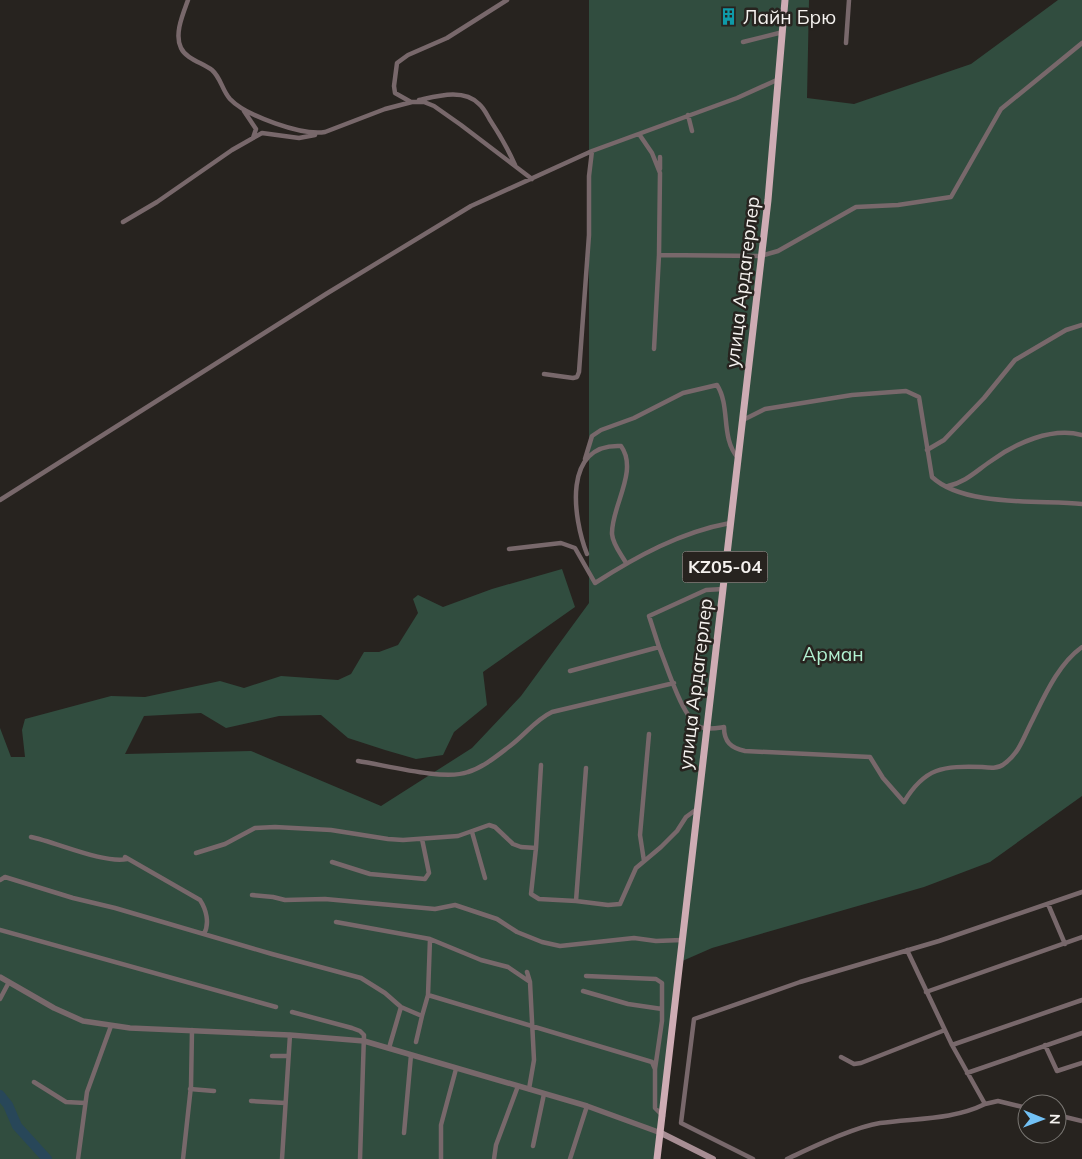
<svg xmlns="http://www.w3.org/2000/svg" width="1082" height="1159" font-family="Mulish,sans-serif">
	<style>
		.green { fill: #314d3f }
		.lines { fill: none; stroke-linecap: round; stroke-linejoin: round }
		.river { stroke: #284759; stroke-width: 10 }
		.minor { stroke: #78686b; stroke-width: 4.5 }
		.tertiary { stroke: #78686b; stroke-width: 5.5 }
		.secondary { stroke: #a88e94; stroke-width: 6 }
		.primary { stroke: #ceacb4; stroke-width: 7 }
		.labels { text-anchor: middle; stroke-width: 5; stroke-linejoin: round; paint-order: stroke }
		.shield { fill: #27231f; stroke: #b7b4b1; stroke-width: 1 }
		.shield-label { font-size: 18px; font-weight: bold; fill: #f5f2ef }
		.poi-label { font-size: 19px; fill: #f5f2ef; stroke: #27231f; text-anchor: start }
		.street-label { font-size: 19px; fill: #f5f2ef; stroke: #27231f }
		.park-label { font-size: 19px; fill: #b2f1d1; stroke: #27231f }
	</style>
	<rect width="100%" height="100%" fill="#27231f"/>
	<path class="green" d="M589,0H809L807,98L854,104L971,64L1058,0H1082V796L990,862L924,887L712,948L680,962L657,1159H0V728L11,757H25L22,730L25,719L111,696L145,697L220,681L244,688L281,676L338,680L351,674L364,652H379L398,645L418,613L413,599L418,595L443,607L492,589L562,569L575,607L483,672L487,705L454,732L443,755L416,759L385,750L348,738L321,715L279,716L226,728L201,713L144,716L125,754L251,751L381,806L472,748L521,696L589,603Z"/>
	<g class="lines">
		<path class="river" d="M0,1095L8,1105L17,1126L47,1159"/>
		<path class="minor" d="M188,0C183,14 174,34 181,48C186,59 203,63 212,70C221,78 222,90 230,99C246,116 303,136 325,132L385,109L412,102H424L434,106L461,125L532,179
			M743,42L783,32
			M846,43L849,0
			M419,100C437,96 464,88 479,104C484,108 487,115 490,120C500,135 508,149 515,165
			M411,102L395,93L394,86L397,63L408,55L447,38L507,0
			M244,111L256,129L253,138
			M688,115L692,131
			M639,134L652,153L660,173L659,255
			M660,169V157
			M123,222L157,202L232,150L262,133L299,138L315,135
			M654,349L659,255L761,256L778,251L856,207L898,205L951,197L1001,109L1082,43
			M544,374L573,378L577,377L579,372L589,235V176L592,151
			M743,420L765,409L852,395L906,391L919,397L932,477C964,507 1039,500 1082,504
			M927,450L944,440L984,398L1015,360L1066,330L1082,325
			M585,459L592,436L601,430L634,418L683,393L717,385C731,407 720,437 738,458
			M948,486C966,482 976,471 991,461C1016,443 1051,427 1082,435
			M0,500L326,294L471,206L592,151L737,98L779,79
			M509,549L561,543L575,548L595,583C637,556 681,532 730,523
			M587,554C573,518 562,443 621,446C639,471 611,507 612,534C613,545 621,554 626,563
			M659,647L649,616L706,590L723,589
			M570,671L659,647C667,666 682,718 700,727C708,730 717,728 724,727C724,742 731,748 745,751L870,757L883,778L904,802C925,767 943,766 982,767C990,768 998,769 1004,764C1019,753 1023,739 1031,723C1044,697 1058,664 1082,647
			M358,761C385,765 444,781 468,772C484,767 498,755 510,746C525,735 535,720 552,712L674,683
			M586,768L576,901L608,905L620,904L636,868L661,847L677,831L686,817L697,809
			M472,832L485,878
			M31,837C56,842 104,864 127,859
			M536,848L531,894L539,899L576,901
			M196,853L225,844L255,828L275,827L331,830L388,839L403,840L458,836L489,825L495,827L513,844L521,847L536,848L541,765
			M125,857L200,900C206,909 210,923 204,934
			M644,861L640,835L649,734
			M332,862L370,874L425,879L429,873L422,839
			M0,880L5,877L73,898L115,908L272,954L361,978L385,993L401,1007L389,1048
			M252,895L273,897L285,900L325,899L435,909L455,905L497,919L517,932L542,942L560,946L634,938L656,941L682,940
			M1048,904L1065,944
			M336,922L430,939L428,995L652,1062L655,1069V1108L663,1116
			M0,930L276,1007
			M430,939L481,960L508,967L530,982L534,1060L529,1089
			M527,972L530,982
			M586,976L656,979L662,983V1021L655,1069
			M583,991L628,1004L662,1009
			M926,992L1082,937
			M0,999L9,982
			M401,1007L422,1016L428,995
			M292,1012L352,1028L360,1031L364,1035L360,1159
			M416,1042L422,1016
			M952,1045L1082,1000
			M1045,1045L1057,1071L1082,1063
			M272,1056H288
			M841,1057L854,1064L861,1063L945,1030
			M967,1073L1082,1033
			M34,1082L66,1102L85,1103
			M190,1089L214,1091
			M251,1101L285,1103
			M985,1104L998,1101L1027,1108
			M1057,1115L1082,1121
			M404,1133L411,1055
			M533,1146L544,1094
			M78,1159L87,1092L111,1026
			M183,1159L191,1086L192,1030
			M282,1159L290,1035
			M441,1159V1125L456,1069
			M494,1159L496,1145L518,1086
			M570,1159L587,1106
			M753,1159L681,1123L694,1019L800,982L939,941L1082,892
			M787,1159C811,1148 854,1127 880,1123C915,1118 953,1120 985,1104L952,1045L907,950"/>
		<path class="tertiary" d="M0,977L54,1008L83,1021L130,1028L290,1035L364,1041L587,1106L661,1133"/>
		<path class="secondary" d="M661,1133L713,1159"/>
		<path class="primary" d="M657,1159L768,200L785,0"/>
	</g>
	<defs>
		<symbol id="building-bare" viewBox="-9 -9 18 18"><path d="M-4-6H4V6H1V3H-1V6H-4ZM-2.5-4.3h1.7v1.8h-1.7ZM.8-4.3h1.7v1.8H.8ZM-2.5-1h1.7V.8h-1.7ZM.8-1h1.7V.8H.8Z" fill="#0f9aa8" stroke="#27231f" stroke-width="2.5" paint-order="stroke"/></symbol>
	</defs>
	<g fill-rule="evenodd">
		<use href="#building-bare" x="716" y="4" width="25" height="25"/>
	</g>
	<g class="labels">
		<rect class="shield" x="682.5" y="551.5" width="85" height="31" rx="4"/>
		<g class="shield-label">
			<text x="725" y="573">KZ05-04</text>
		</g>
		<g class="poi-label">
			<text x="743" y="24">Лайн Брю</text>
		</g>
		<g class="street-label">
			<text transform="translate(742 282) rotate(-83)" y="7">улица Ардагерлер</text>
			<text transform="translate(695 684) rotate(-83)" y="7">улица Ардагерлер</text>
		</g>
		<g class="park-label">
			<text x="833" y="661">Арман</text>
		</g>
	</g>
	<g transform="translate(1042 1119) rotate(91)"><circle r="24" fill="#27231f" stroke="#797672"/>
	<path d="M0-4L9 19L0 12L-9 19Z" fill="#72c1f5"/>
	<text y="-8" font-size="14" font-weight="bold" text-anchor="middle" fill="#f5f2ef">N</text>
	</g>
</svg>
